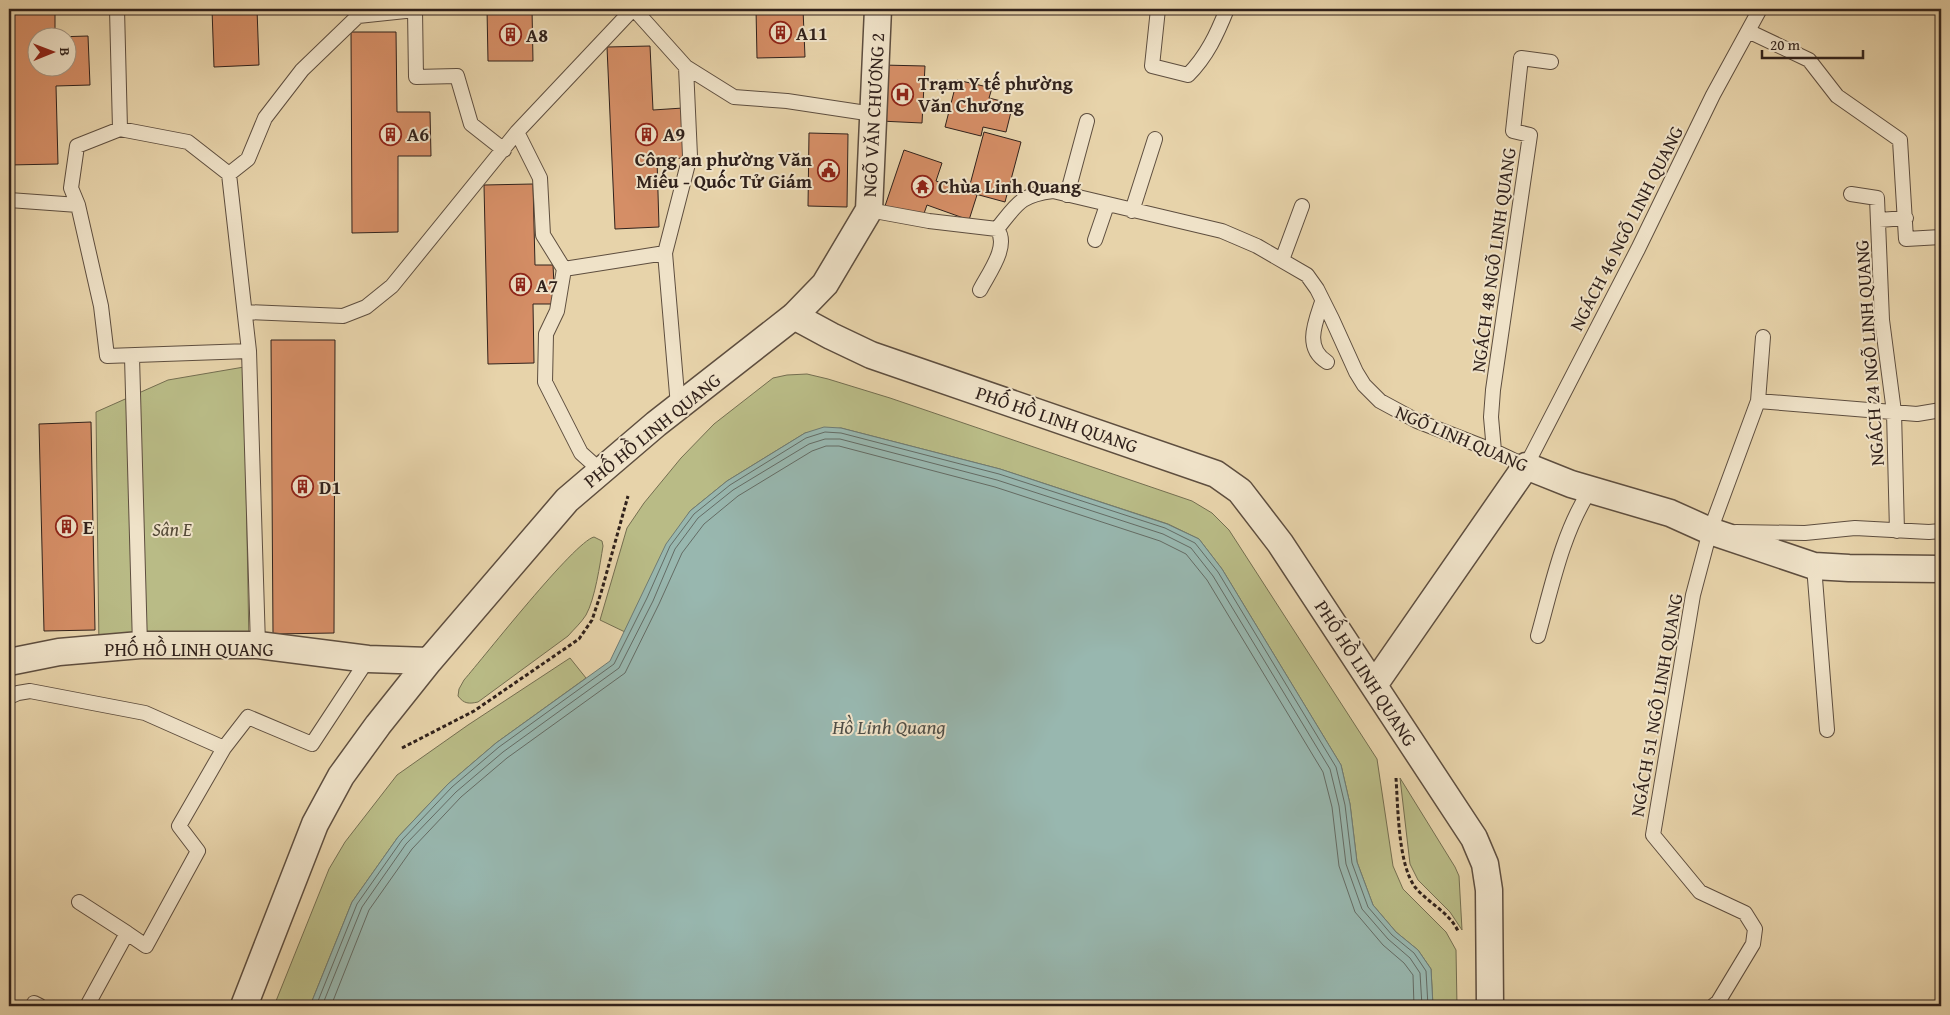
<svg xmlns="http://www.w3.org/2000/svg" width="1950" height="1015" font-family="'Gentium Book Plus',serif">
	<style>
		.green { fill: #b9bb86; stroke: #746e50 }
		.water { fill: #98b7af; stroke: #6e7b74 }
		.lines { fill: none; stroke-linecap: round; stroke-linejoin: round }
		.shore { stroke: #646c65; stroke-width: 1 }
		.building { fill: #d58e66; stroke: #30211b; fill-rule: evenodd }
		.service-casing { stroke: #5e4e3f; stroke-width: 16 }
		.minor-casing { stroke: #5e4e3f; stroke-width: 29 }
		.path { stroke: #30211b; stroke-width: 3; stroke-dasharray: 4 2.5; stroke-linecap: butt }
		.service { stroke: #efe2c8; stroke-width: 14 }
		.minor { stroke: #efe2c8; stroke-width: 26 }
		.labels { text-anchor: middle; stroke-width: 4; stroke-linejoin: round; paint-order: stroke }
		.poi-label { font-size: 19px; font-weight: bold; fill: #30211b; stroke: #efe2c8; text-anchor: start }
		.street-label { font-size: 19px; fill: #30211b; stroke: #efe2c8 }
		.park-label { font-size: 19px; font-style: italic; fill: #524836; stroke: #efe2c8 }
		.water-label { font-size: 20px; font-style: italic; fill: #4f4e47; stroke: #efe2c8 }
	</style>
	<rect width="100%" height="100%" fill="#e7d3aa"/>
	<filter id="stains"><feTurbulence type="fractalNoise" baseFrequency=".004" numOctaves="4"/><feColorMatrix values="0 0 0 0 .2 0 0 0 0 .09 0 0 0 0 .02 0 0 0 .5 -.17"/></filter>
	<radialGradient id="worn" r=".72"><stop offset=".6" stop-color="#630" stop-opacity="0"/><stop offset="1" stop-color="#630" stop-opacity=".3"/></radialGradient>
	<path class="green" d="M244,367L249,646L99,649L96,412L168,380Z
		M807,374L828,379L890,398L1192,501L1212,513L1229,530L1377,759L1393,866L1403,889L1446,932L1456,950L1457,1006H1433L1431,969L1418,950L1396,932L1373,905L1357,862L1350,804L1341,765L1222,569L1199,539L1168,524L1000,469L841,428L805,433L727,481L690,511L642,596L625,632L600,620L627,528L644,503L681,458L714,424L773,378L787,375Z
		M594,537L602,541L603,546C600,564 595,599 586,615C581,623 574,629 568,636L478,702C469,704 464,704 458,696L459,689L464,680C484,657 574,542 594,537Z
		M570,658L586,678L496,743L448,784L398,837L352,902L310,1006H274L329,869L345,842L397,775L468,725Z
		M1400,778L1455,867L1459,876L1462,930L1450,912L1418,880L1410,864Z"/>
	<path class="water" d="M824,427L841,428L1000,469L1167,524L1199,539L1222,569L1341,765L1350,804L1357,862L1373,905L1396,932L1418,950L1431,969L1433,1006H310L352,902L398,837L448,784L496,743L610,661L666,544L690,511L727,481L805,433Z"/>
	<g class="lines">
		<path class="shore" d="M316,1006L357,904L402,840L452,787L499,747L614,664L647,598L670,546L694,514L730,485L806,438L825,432L841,433L999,474L1165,528L1195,543L1218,572L1336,767L1345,805L1352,863L1368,907L1392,935L1414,953L1426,971L1428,1006
			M322,1006L362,907L406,844L456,792L503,752L619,668L653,601L675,549L698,518L733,490L809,444L825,439H840L997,480L1163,534L1191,548L1213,576L1330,769L1339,806L1346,864L1362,909L1388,939L1410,958L1420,973L1422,1006
			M331,1006L369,910L412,849L461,797L507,758L625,673L659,604L682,553L704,524L738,496L812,451L826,446H839L995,487L1160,541L1186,554L1207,580L1323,772L1332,807L1339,866L1355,912L1383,945L1404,963L1413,975L1414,1006"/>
	</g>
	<path class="building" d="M9,9H55V37L88,36L90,85L56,86L58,164L9,165ZM38,38H68V68H38Z
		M212,9H257L259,65L214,67Z
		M487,9H532L533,61H488Z
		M756,9H803L805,57L757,58Z
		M351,32H396L397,112H430L431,156H398V232L352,233Z
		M650,46L653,110L683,108L686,158L657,159L659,227L615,229L607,47Z
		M882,65L925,66L922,123L880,121Z
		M957,80L992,88L989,98L1013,104L1006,132L983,127L981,136L945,127Z
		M984,132L1021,142L1005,202L968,192Z
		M809,133L848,134L847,207L808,206Z
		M904,150L942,163L936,181L977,195L969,220L927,205L922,219L885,206Z
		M533,184L535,265H553L555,304H533L534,363L488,364L484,185Z
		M271,340H335L334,633L273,634Z
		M91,422L95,630L44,631L39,424Z"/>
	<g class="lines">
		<defs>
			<path id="service" d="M117,9L120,129
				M634,9L686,67L734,97L787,101L873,114
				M1158,9L1152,66L1188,75C1207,56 1217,34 1227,9
				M415,10L416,77L457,76L471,124L504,150
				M1748,31L1809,60L1837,96L1900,140L1906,239L1941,237
				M517,132L540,178L543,235L564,269
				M229,174L248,159L265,118L302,70L358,16L415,10V9
				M1851,194L1877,198L1882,320L1894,412L1897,531
				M1067,195L1087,121
				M9,200L78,205L101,306L107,356L249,351
				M78,205L71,188L77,146L120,129L188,142L229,174L249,351L258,645
				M869,210L929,221L997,229C1017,204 1020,195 1053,191L1222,231L1257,246L1307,275L1317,289L1332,319L1356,372L1364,385L1380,401L1417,421L1494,451L1526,466L1638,249L1713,95L1760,9
				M1132,211L1155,139
				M1879,220L1906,218
				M1095,240L1107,205
				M1282,260L1302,206
				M980,290C988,274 1010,246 997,229
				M1322,302C1315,323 1304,348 1327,362
				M245,312L343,316L366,307L392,286L517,132L633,9
				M132,357L140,645
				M1758,401L1917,414L1941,410
				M678,406L665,253L690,156L686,67
				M1494,451L1491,417L1493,390L1530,135L1513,131L1521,58L1551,62
				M601,471L581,453L545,382L546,334L557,311L564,269L665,253
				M1736,532L1805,533L1855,528L1929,532L1941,531
				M1814,566L1827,730
				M1538,636C1552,586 1562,534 1590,490
				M9,697L18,693L30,691L145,713L224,748
				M79,902L127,933
				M34,1003L40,1006
				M87,1006L127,933L146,946L198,851L179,826L224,748L248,717L312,744L368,659
				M1713,1006L1718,1002L1753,944L1755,929L1745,913L1700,892L1653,835L1693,595L1710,531L1758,401L1763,337"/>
			<path id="minor" d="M794,316L831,336L871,355L1216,474L1240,491L1280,543L1474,838L1485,864L1489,890L1490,1006
				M9,662L59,652L140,645H258L368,659L429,661L567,500L656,424L794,316L825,284L869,210L878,9
				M1374,685L1526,466L1571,484L1670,513L1710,531L1814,566L1849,568L1941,569
				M244,1006L315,824L341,776L378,725L429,661"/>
		</defs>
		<use href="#service" class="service-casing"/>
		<use href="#minor" class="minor-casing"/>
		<path class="path" d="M402,748L474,711L579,639L592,620L601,593L628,496
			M1396,778C1398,807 1398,864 1415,887C1428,903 1449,912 1458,931"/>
		<use href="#service" class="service"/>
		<use href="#minor" class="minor"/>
	</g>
	<defs>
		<symbol id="building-ring" viewBox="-11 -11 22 22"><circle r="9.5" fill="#efe2c8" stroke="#8f2418" stroke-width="1.5"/><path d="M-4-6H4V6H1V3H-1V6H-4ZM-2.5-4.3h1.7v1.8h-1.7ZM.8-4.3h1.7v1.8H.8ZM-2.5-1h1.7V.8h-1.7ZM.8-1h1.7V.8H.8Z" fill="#8f2418"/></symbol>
		<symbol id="hospital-ring" viewBox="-11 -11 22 22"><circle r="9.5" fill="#efe2c8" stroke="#8f2418" stroke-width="1.5"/><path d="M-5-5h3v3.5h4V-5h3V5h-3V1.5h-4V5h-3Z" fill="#8f2418"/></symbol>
		<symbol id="civic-ring" viewBox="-11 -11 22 22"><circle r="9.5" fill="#efe2c8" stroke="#8f2418" stroke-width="1.5"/><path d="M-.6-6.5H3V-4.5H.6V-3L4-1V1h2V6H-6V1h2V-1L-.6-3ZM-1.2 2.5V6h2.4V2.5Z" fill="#8f2418"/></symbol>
		<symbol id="temple-ring" viewBox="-11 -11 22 22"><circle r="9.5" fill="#efe2c8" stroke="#8f2418" stroke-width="1.5"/><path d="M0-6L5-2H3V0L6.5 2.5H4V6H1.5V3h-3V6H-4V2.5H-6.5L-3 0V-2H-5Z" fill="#8f2418"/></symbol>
	</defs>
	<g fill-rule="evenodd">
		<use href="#building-ring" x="768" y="20" width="25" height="25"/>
		<use href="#building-ring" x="498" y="22" width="25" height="25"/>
		<use href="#hospital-ring" x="890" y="82" width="25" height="25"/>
		<use href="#building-ring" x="378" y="122" width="25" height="25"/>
		<use href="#building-ring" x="634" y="122" width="25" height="25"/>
		<use href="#civic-ring" x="816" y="158" width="25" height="25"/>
		<use href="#temple-ring" x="910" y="174" width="25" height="25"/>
		<use href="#building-ring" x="508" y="272" width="25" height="25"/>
		<use href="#building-ring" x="290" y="474" width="25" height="25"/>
		<use href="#building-ring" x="54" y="514" width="25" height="25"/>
	</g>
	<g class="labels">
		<g class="poi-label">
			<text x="796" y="40">A11</text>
			<text x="526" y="42">A8</text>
			<text x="918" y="90">Trạm Y tế phường<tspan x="918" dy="22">Văn Chương</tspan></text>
			<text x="407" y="141">A6</text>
			<text x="663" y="141">A9</text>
			<text x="812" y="166" text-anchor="end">Công an phường Văn<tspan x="812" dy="22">Miếu - Quốc Tử Giám</tspan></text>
			<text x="938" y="193">Chùa Linh Quang</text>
			<text x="536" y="292">A7</text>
			<text x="319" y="494">D1</text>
			<text x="83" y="534">E</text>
		</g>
		<g class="street-label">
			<text transform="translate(873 115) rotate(-87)" y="7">NGÕ VĂN CHƯƠNG 2</text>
			<text transform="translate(1626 228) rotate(-63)" y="7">NGÁCH 46 NGÕ LINH QUANG</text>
			<text transform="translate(1493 260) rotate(-82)" y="7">NGÁCH 48 NGÕ LINH QUANG</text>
			<text transform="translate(1869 353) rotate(-94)" y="7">NGÁCH 24 NGÕ LINH QUANG</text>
			<text transform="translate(1057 419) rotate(19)" y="7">PHỐ HỒ LINH QUANG</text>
			<text transform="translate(652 430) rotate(-39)" y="7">PHỐ HỒ LINH QUANG</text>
			<text transform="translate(1462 438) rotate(23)" y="7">NGÕ LINH QUANG</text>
			<text x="189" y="656">PHỐ HỒ LINH QUANG</text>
			<text transform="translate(1366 673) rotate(57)" y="7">PHỐ HỒ LINH QUANG</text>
			<text transform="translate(1656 705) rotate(-80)" y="7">NGÁCH 51 NGÕ LINH QUANG</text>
		</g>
		<g class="park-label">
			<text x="172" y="536">Sân E</text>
		</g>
		<g class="water-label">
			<text x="889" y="734">Hồ Linh Quang</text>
		</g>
	</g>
	<rect width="1950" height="1015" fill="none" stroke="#e7d3aa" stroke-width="30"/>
	<rect x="10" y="10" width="1930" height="995" fill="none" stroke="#30211b" stroke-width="2.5"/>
	<rect x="15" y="15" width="1920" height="985" fill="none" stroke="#30211b"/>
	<g transform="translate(52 52) rotate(89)"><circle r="24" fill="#efe2c8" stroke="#a39583"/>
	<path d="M0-4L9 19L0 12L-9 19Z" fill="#8f2418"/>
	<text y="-8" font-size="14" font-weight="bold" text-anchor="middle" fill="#30211b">B</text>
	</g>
	<path d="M1762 50v8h101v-8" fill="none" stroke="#30211b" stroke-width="2.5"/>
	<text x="1770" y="50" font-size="15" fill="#30211b" stroke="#efe2c8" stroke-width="4" paint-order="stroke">20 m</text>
	<rect width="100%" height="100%" filter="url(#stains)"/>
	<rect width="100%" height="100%" fill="url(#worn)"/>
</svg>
